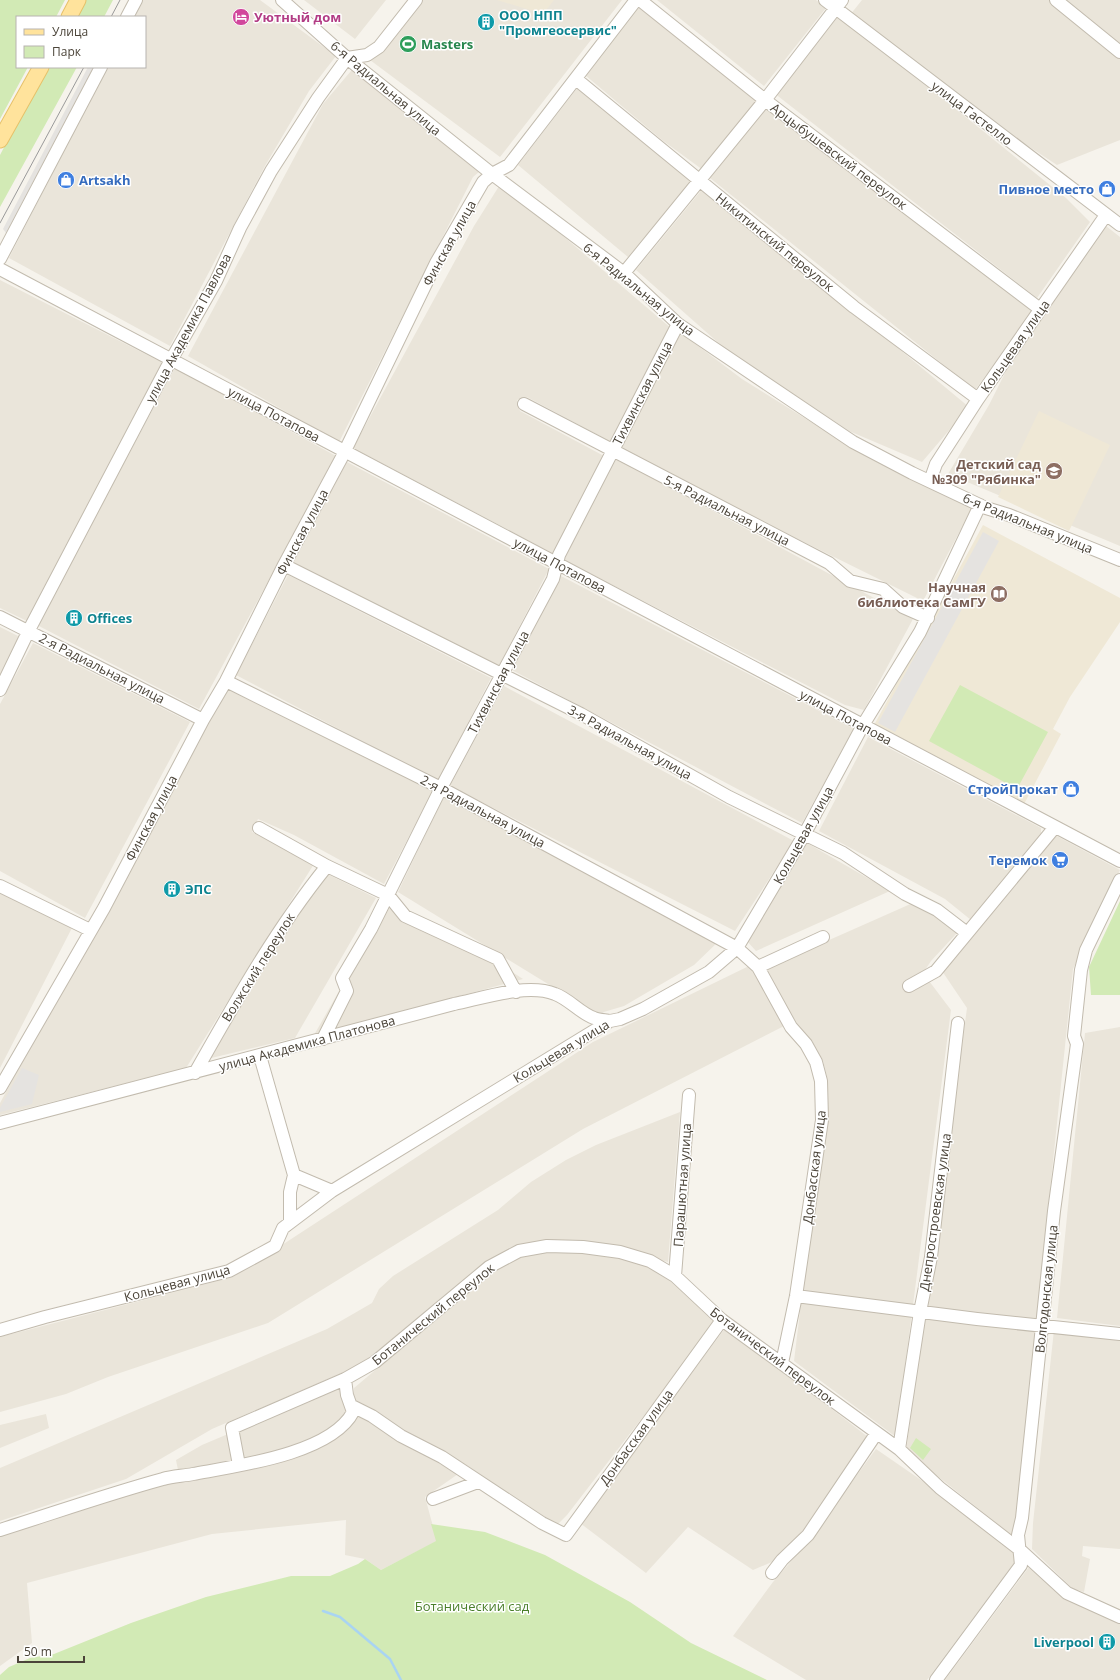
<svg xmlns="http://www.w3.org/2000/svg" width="1120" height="1680" font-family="'Open Sans',sans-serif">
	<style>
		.residential { fill: #eae5da }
		.education { fill: #efe8d6 }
		.green { fill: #d2eab5 }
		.parking { fill: #e5e3e0 }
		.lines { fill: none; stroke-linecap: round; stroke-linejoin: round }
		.stream { stroke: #a9d4f2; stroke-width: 2.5 }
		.minor-casing { stroke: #c2bbae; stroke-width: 14 }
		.major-casing { stroke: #e6c16a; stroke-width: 17 }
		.minor { stroke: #fff; stroke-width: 12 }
		.major { stroke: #ffe39c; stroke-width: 15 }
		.tram { stroke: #9a9a9a; stroke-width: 1 }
		.labels { text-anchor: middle; stroke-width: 3; stroke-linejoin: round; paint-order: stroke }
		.culture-label { font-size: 13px; font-weight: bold; fill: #0d838f; stroke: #fff; text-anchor: start }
		.hotel-label { font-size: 13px; font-weight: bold; fill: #b23c85; stroke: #fff; text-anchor: start }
		.leisure-label { font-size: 13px; font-weight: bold; fill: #27864d; stroke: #fff; text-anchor: start }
		.street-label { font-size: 13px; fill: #4b4439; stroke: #fff }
		.shop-label { font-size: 13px; font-weight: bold; fill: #366cbe; stroke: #fff; text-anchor: end }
		.education-label { font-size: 13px; font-weight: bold; fill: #785e54; stroke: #fff; text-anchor: end }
		.park-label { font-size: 13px; fill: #4a7f2a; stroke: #fff }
	</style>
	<rect width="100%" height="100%" fill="#f6f3ec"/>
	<path class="residential" d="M141,0H260L336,56L309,91L265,166L170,346L9,258L107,67H145V17H132Z
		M304,0H386L355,39Z
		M419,0H622L500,157L370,60Z
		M657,0H816L826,8L764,86Z
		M862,0H1120V140L1057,165L1010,134L850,15Z
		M638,3L757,100L703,170L662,140L585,75Z
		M836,16L952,106L1066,198L1090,222L1037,298L774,93Z
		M356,65L486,166L473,177L339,442L188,356L323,104Z
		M578,87L692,180L628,257L518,165Z
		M767,105L1035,309L975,390L710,178Z
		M501,183L672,329L613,443L527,397L517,400L520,411L604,456L554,554L353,448L474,226Z
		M704,187L969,407L922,462L849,431L722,346L636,270Z
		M1106,226L1120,237V546L948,474L989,405L1013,357Z
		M0,280L163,363L27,621L0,608Z
		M681,333L742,379L864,455L972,508L923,601L616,449Z
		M175,368L336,456L199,709L37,625Z
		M613,457L913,619L864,710L845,705L562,559Z
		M347,462L549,569L499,666L292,563Z
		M288,575L491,678L438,781L236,675Z
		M561,576L854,729L802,823L510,669Z
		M0,627L22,638L0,680Z
		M33,643L190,722L85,918L0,871V704Z
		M230,683L433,791L384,884L294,835L258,819L252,832L314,864L186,1068L0,1115V1103Z
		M504,686L794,841L735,931L450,786Z
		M868,737L1041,828V838L971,920L945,899L819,831Z
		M444,796L720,940L694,965L624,1006L597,1014L398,892Z
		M1055,835L1120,870L1073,969L1014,1537L906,1451L967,1008L940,968Z
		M807,843L890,891L756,951L746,940Z
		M319,870L376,898L295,1038L203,1060Z
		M0,889L74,924L0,1068Z
		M915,902L957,927V933L931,961L923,973L951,1010L896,1437L794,1361L828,1081L823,1061L812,1041L794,1022L781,1002L766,968Z
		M389,904L481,952L523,979L314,1035Z
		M751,965L786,1025L583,1129L268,1323L108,1377L66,1394L0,1412V1337L233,1277L593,1042Z
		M1120,1027V1326L1057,1318L1085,1033Z
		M680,1112L668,1262L605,1246L575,1241L538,1242L504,1258L363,1364L212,1429L126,1479L0,1521V1468L327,1329L372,1303L379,1289L393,1276L498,1210L531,1182L566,1160L596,1145Z
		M548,1250L586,1253L639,1262L662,1274L717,1321L567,1515L556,1526L468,1466L354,1403V1388L461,1298L504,1264L526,1254Z
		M726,1327L868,1437L838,1485L781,1558L753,1570L688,1527L646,1573L580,1523Z
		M1054,1330L1120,1338V1549L1083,1546L1082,1556L1090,1559L1084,1592L1073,1589L1032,1549L1033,1523Z
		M342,1382L351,1410L318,1440L244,1462L236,1430Z
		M359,1413L461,1472L425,1497L437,1541L381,1570L365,1559L345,1555L346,1520L212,1534L27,1583L32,1643L0,1666V1535L123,1495L321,1448L347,1429Z
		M46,1414L49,1428L0,1448V1425Z
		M228,1434L234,1464L178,1470L176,1460L202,1445Z
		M876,1449L937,1491L1019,1556L927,1680H806L733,1636L773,1582L808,1542Z
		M1029,1567L1066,1599L1120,1622V1680H945Z"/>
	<path class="education" d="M497,0H554L543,14Z
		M1039,411L1110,445L1069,531L998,497Z
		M983,525L1120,598V622L1070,697L1053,729L1061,734L1023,806L873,727Z"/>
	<path class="green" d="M0,0H65L56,17H17V67H28L0,119Z
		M83,0H113L104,17H74Z
		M46,67H77L0,207V155Z
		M960,685L1048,732L1017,789L929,741Z
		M1120,901V995H1091L1089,967Z
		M916,1438L931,1449L923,1460L910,1448Z
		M431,1524L485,1532L545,1555L630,1602L691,1643L767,1680H0V1675L9,1667L30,1658L54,1654L131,1623L206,1597L291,1576H330L358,1564L365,1559L381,1570L436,1541Z"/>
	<path class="parking" d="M88,67H94L6,233L3,229Z
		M983,532L999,541L895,732L878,723Z
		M22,1068L39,1075L32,1104L0,1112V1108Z"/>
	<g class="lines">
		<path class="stream" d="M323,1611L340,1617L390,1659L401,1680"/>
		<defs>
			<path id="minor" d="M282,0L347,58L492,174L624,273L678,324L853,442L912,473L986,508L1009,515L1120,560
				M640,0L765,100L1040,309
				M825,0L1120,225
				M1056,0L1120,52
				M127,17L136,0
				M576,79L854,307L978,399
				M0,259L101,67
				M0,269L1120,861
				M624,273L765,100L842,0
				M524,404L829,563L850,581L883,589L903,607L928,618
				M930,481L936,464L978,399L1106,215
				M284,565L581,714L729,797L843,853L905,894L937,910L967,933
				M0,617L203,720
				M226,681L441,788L737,948L758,967L791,1027L806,1044L816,1062L821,1081L822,1120L796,1296L782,1363
				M0,690L29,630L166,369L216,281L240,228L271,171L318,98L347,58L367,55L379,47L416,0
				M259,828L327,866L388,895L405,916L498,959L516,992
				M0,886L90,930
				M758,967L823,937
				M909,986L936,971L1055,827
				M323,1039L347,991L342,978L371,929L441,788L553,579L559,555L678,324
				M260,1056L294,1175L332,1191
				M195,1073C235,1002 276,929 327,866
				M0,1088L104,908L203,720L226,681L284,565L342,457L436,263L483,182L492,174L509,165L636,0
				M0,1123L454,1004C483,998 527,983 555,994C569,999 580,1013 594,1018C599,1020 605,1020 610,1021
				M290,1222V1192L294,1175
				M675,1276L689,1095
				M796,1296L977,1319L1120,1334
				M0,1330L45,1317L229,1271L275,1246L283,1228L332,1191L610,1021L620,1019L643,1009L709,972L737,948L804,835L863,725L920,632L980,505
				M352,1406L372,1416L401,1436L442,1457L542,1523L566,1535L722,1320
				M899,1449L920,1312L931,1257L958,1023
				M239,1465L232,1428L345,1379L375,1362L489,1267L519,1251L547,1246L583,1247L620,1252L650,1261L675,1276L722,1320L899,1449L940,1488L1019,1549L1067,1593L1120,1617
				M433,1499L478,1482
				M0,1530C54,1513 108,1494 163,1479C172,1476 183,1476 193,1474C236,1466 331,1454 353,1412L347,1395L345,1379
				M772,1573L782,1560L808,1535L876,1434
				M936,1680L1021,1565L1018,1535L1022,1518L1054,1211L1077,1044L1074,1036L1081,970L1086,950L1120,880"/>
			<path id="major" d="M69,17L78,0
				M0,140L41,67"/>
		</defs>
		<use href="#minor" class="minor-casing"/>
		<use href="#major" class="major-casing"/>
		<use href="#minor" class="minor"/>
		<use href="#major" class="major"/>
		<path class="tram" d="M111,17L120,0
			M0,223L84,67"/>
	</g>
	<defs>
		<symbol id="hotel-disc" viewBox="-11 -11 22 22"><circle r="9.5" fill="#d1479c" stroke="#fff"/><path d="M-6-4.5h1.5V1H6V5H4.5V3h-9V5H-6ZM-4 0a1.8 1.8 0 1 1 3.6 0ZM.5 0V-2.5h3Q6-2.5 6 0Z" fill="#fff"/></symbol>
		<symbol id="building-disc" viewBox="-11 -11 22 22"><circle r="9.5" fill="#0f9aa8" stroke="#fff"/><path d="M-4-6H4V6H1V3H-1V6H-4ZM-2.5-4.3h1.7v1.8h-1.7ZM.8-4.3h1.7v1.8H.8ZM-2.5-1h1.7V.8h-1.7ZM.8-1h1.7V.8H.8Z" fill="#fff"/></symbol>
		<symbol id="stadium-disc" viewBox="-11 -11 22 22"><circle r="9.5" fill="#2e9e5b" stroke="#fff"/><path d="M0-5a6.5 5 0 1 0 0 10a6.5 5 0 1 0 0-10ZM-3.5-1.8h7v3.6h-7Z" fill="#fff"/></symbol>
		<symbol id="shop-disc" viewBox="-11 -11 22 22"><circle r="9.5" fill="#3f7fe0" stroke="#fff"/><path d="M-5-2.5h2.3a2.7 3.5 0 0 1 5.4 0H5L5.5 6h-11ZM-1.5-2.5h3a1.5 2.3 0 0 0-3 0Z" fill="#fff"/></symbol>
		<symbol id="school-disc" viewBox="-11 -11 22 22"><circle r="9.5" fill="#8d6e63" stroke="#fff"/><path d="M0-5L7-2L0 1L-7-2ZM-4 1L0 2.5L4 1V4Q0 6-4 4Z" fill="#fff"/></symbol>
		<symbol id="library-disc" viewBox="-11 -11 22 22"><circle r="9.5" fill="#8d6e63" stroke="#fff"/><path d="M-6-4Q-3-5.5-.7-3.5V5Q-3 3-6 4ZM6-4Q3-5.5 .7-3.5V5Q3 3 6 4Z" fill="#fff"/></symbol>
		<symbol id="supermarket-disc" viewBox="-11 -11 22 22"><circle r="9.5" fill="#3f7fe0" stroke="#fff"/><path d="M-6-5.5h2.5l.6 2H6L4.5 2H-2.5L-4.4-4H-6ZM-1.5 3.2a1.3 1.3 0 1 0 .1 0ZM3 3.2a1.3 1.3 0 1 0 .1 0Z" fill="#fff"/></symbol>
	</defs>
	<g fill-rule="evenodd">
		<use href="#hotel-disc" x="231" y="7" width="20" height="20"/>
		<use href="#building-disc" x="476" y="12" width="20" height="20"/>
		<use href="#stadium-disc" x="398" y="34" width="20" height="20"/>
		<use href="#shop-disc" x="56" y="170" width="20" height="20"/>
		<use href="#shop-disc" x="1097" y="179" width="20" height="20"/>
		<use href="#school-disc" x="1044" y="461" width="20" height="20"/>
		<use href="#library-disc" x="989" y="584" width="20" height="20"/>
		<use href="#building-disc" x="64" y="608" width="20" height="20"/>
		<use href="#shop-disc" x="1061" y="779" width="20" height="20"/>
		<use href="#supermarket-disc" x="1050" y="850" width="20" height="20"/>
		<use href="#building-disc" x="162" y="879" width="20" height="20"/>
		<use href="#building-disc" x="1097" y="1632" width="20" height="20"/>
	</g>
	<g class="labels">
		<g class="culture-label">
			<text x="499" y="20">ООО НПП<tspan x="499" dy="15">"Промгеосервис"</tspan></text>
			<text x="87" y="623">Offices</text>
			<text x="185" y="894">ЭПС</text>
			<text x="1094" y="1647" text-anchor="end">Liverpool</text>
		</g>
		<g class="hotel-label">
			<text x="254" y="22">Уютный дом</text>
		</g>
		<g class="leisure-label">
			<text x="421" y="49">Masters</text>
		</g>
		<g class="street-label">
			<text transform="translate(386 88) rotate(40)" y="5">6-я Радиальная улица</text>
			<text transform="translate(972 113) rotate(37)" y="5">улица Гастелло</text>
			<text transform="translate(839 156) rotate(37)" y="5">Арцыбушевский переулок</text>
			<text transform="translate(775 242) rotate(39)" y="5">Никитинский переулок</text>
			<text transform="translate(449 243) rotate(-61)" y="5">Финская улица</text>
			<text transform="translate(639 289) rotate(39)" y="5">6-я Радиальная улица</text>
			<text transform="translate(188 328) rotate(-62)" y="5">улица Академика Павлова</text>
			<text transform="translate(1015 346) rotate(-55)" y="5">Кольцевая улица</text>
			<text transform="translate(642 393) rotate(-63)" y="5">Тихвинская улица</text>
			<text transform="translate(274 414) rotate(28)" y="5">улица Потапова</text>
			<text transform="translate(727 510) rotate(27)" y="5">5-я Радиальная улица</text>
			<text transform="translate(1028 523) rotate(22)" y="5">6-я Радиальная улица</text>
			<text transform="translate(302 532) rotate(-62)" y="5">Финская улица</text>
			<text transform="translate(560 565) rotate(28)" y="5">улица Потапова</text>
			<text transform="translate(102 668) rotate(27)" y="5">2-я Радиальная улица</text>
			<text transform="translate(498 682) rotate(-62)" y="5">Тихвинская улица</text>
			<text transform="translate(846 717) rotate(28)" y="5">улица Потапова</text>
			<text transform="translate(630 742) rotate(29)" y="5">3-я Радиальная улица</text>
			<text transform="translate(483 811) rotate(28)" y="5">2-я Радиальная улица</text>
			<text transform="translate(151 818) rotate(-62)" y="5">Финская улица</text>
			<text transform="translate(803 835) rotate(-61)" y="5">Кольцевая улица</text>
			<text transform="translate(258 967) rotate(-58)" y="5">Волжский переулок</text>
			<text transform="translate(307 1043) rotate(-15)" y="5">улица Академика Платонова</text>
			<text transform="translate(561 1051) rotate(-31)" y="5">Кольцевая улица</text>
			<text transform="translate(814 1167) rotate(-83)" y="5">Донбасская улица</text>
			<text transform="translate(682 1185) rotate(-86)" y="5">Парашютная улица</text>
			<text transform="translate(935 1212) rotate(-82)" y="5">Днепростроевская улица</text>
			<text transform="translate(177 1283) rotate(-15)" y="5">Кольцевая улица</text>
			<text transform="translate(1046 1289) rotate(-84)" y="5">Волгодонская улица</text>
			<text transform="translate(433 1314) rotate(-39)" y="5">Ботанический переулок</text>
			<text transform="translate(773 1356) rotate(37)" y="5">Ботанический переулок</text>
			<text transform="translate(636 1437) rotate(-54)" y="5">Донбасская улица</text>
		</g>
		<g class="shop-label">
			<text x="79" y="185" text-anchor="start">Аrtsakh</text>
			<text x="1094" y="194">Пивное место</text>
			<text x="1058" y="794">СтройПрокат</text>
			<text x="1047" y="865">Теремок</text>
		</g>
		<g class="education-label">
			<text x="1041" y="469">Детский сад<tspan x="1041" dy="15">№309 "Рябинка"</tspan></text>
			<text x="986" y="592">Научная<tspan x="986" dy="15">библиотека СамГУ</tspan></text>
		</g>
		<g class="park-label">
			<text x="472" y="1611">Ботанический сад</text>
		</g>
	</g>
	<rect x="16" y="16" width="130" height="52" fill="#ffffff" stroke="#b7b4b0"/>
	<rect x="24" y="29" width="20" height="6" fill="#ffe39c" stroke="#b7b4b0"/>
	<text x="52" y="36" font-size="12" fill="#4b4439">Улица</text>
	<rect x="24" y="46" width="20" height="12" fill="#d2eab5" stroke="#b7b4b0"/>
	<text x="52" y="56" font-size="12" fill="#4b4439">Парк</text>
	<path d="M18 1656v6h66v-6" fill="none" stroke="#4b4439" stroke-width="2"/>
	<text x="24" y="1656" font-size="12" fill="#4b4439" stroke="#ffffff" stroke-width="3" paint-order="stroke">50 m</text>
</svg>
